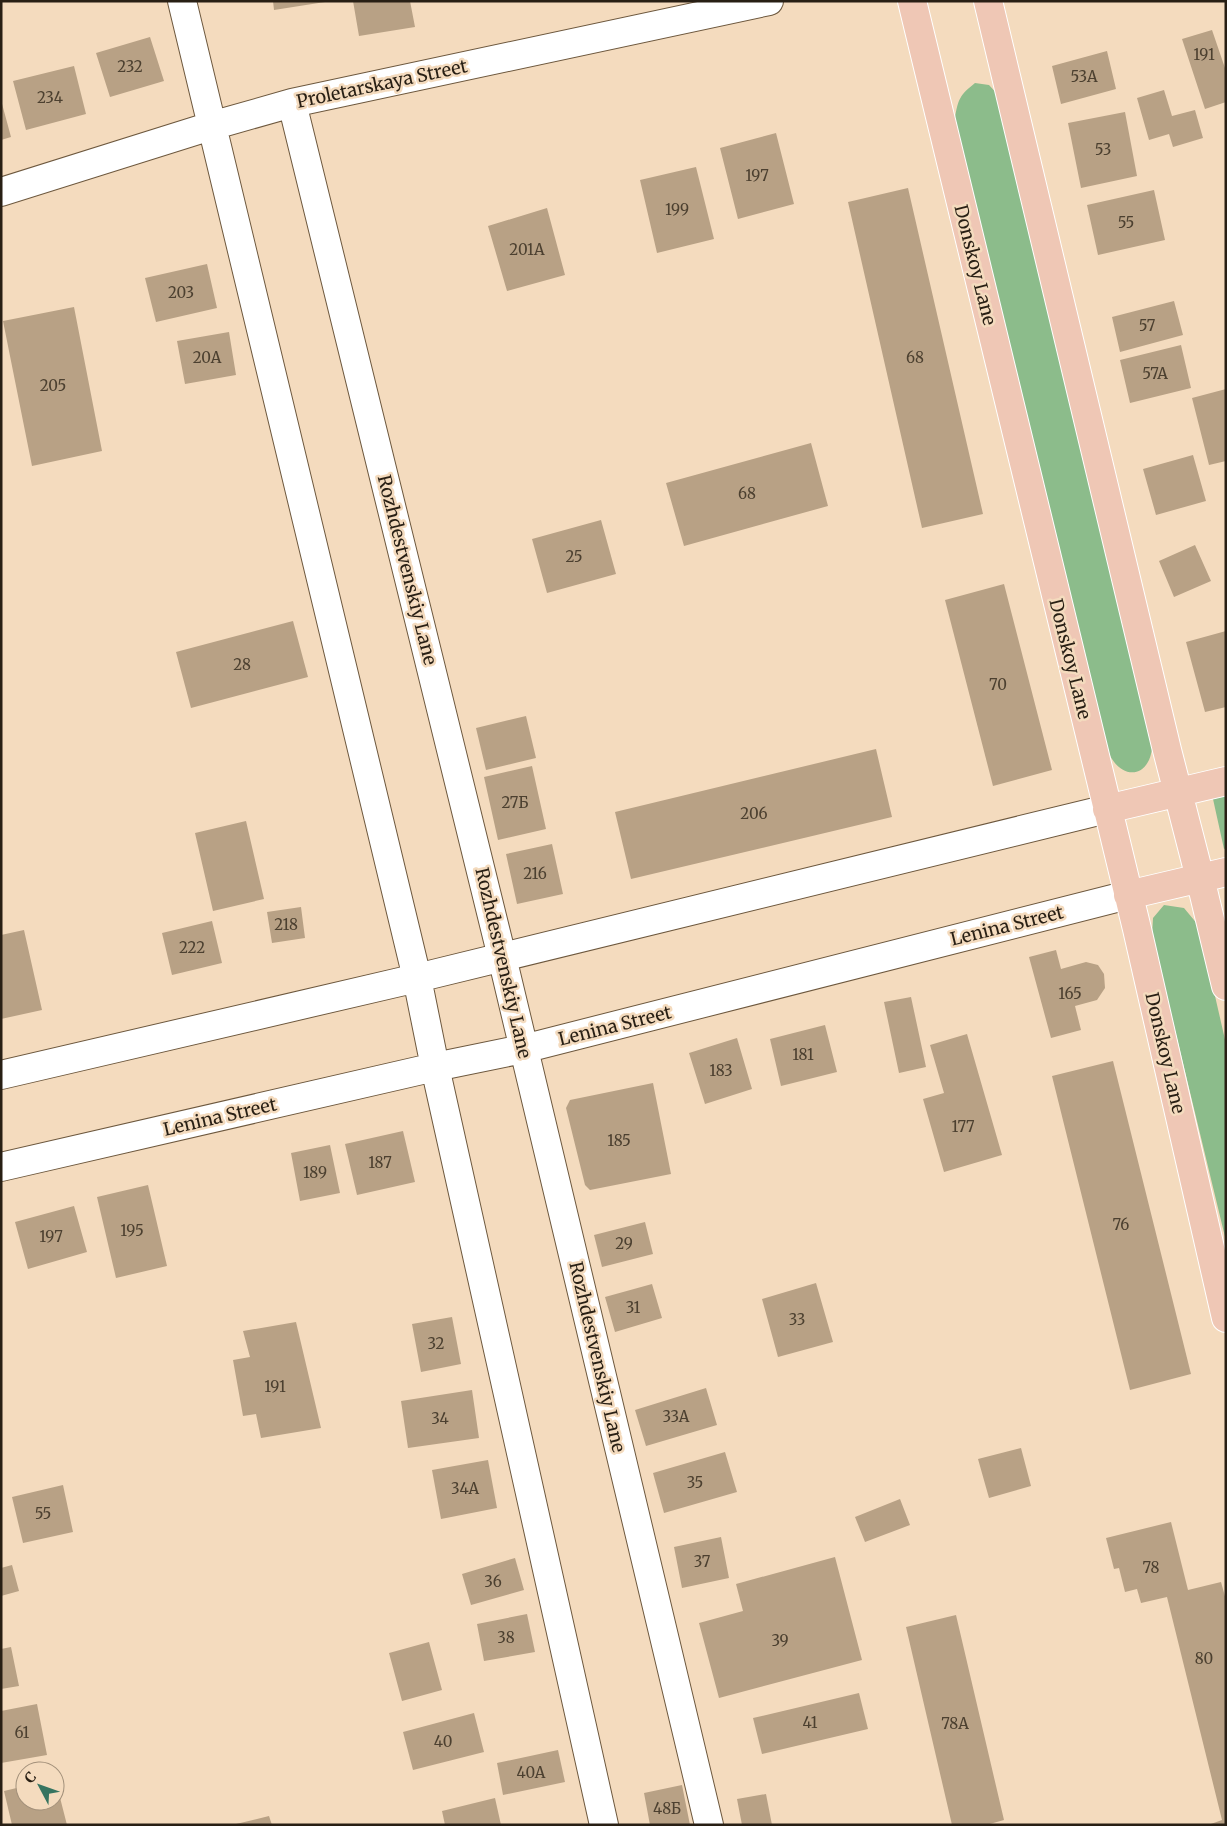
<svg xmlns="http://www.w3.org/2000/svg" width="1227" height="1826" font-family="Merriweather,serif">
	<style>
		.green { fill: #8cbc8b }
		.building { fill: #b8a185 }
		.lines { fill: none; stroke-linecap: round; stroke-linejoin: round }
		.minor-casing { stroke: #6d583e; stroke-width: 30 }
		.major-casing { stroke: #fff; stroke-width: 30 }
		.minor { stroke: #fff; stroke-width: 28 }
		.major { stroke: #efc7b5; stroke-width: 28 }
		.labels { text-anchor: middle; stroke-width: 5; stroke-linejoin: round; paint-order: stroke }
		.number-label { font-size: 15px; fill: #4c4030 }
		.street-label { font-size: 18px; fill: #281f14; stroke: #f4dbbe }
	</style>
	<rect width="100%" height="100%" fill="#f4dbbe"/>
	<path class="green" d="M975,83L989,85L1001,98L1153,745C1152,749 1151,756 1149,760C1140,779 1121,774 1112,759C1108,753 1107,746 1105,740L955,118C958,99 960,95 975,83Z
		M1226,796V848L1224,849L1213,799Z
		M1164,905L1184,908L1199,926L1226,1044V1241L1152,935L1153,918Z"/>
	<path class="building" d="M273,1H325V2L274,10Z
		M353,1H410L415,27L359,36Z
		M1212,30L1226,71V102L1205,109L1182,39Z
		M150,37L164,81L110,97L96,53Z
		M1107,51L1116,89L1061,104L1052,66Z
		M74,66L86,114L26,130L13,81Z
		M1164,90L1172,116L1195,110L1203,138L1173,147L1169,134L1149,140L1137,98Z
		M1,100L11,137L1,140Z
		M1125,112L1137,176L1081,188L1068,123Z
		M776,133L794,204L738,219L720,148Z
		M696,167L714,239L657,253L640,180Z
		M908,188L983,514L922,528L848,202Z
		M1154,190L1165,240L1098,255L1087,205Z
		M547,208L565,275L507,291L488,226Z
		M207,264L217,308L156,322L145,278Z
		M1174,301L1183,335L1120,352L1112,317Z
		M74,307L102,451L32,466L3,321Z
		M229,332L236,375L185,384L177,341Z
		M1181,345L1191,388L1130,403L1120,360Z
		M1226,389V461L1209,465L1192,398Z
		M811,443L828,506L684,546L666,483Z
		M1193,455L1206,501L1156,515L1143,469Z
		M601,520L616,574L547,593L532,539Z
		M1195,545L1211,581L1174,597L1159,561Z
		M1004,584L1052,770L993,786L945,600Z
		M293,621L308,677L191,708L176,652Z
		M1226,631V707L1205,712L1186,642Z
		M526,716L536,758L486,770L476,728Z
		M876,749L892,817L631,879L615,812Z
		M532,766L546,829L498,840L484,777Z
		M246,821L264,899L213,911L195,833Z
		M552,844L563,894L517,904L506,854Z
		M301,907L305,938L272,943L267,912Z
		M212,921L222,963L172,975L162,933Z
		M24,930L42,1010L1,1019V935Z
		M1056,950L1061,969L1086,962L1098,965L1104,974L1105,988L1097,1000L1075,1006L1081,1030L1051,1038L1029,957Z
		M911,997L926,1067L899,1073L884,1002Z
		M825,1025L837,1072L781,1086L770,1039Z
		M967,1034L1002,1155L944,1172L923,1099L944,1093L930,1045Z
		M737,1038L752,1089L705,1104L689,1053Z
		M1113,1061L1191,1374L1130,1390L1052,1076Z
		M653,1083L671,1174L590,1190L585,1185L566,1108L570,1100Z
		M403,1131L415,1182L357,1195L345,1144Z
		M330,1145L340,1193L300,1201L291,1153Z
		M148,1185L167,1266L116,1278L97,1197Z
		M74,1206L87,1252L28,1269L15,1222Z
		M645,1222L653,1254L602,1267L594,1235Z
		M816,1283L833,1342L778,1357L762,1299Z
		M652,1284L662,1318L615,1332L605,1297Z
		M452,1317L461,1364L421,1372L412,1324Z
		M296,1322L321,1428L261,1438L256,1414L243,1416L233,1360L250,1357L243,1331Z
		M706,1388L717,1425L646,1446L635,1410Z
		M472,1390L479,1438L408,1448L401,1401Z
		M1021,1448L1031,1486L989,1498L978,1459Z
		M725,1452L737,1492L664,1513L653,1473Z
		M488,1460L497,1508L441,1519L432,1470Z
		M63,1485L73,1532L23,1543L12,1497Z
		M900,1499L910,1525L865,1542L855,1517Z
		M1171,1522L1188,1590L1221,1582L1226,1600V1825H1208L1222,1820L1167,1597L1141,1603L1137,1589L1125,1592L1119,1568L1114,1569L1106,1538Z
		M721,1537L729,1578L682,1588L674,1547Z
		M835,1557L862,1660L719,1698L699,1623L743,1611L736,1584Z
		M515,1558L524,1590L471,1605L462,1574Z
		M12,1565L19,1591L1,1596V1568Z
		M527,1614L535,1652L484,1661L477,1624Z
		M956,1615L1004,1820L986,1825H952L906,1627Z
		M429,1642L442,1690L402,1701L389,1653Z
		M11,1647L19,1686L1,1689V1649Z
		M859,1693L868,1729L762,1754L753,1718Z
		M37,1704L47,1755L1,1763V1711Z
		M474,1713L484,1752L413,1770L403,1732Z
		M558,1750L565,1782L503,1795L497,1763Z
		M55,1778L67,1825H12L4,1791L25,1786V1801H55Z
		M682,1785L690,1825H650L644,1793Z
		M766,1794L772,1825H742L737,1799Z
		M495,1798L501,1825H445L442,1811Z
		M269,1816L272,1825H237L236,1824Z"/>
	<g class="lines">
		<defs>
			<path id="minor" d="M182,1L417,978L435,1067L604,1825
				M292,103L502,957L709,1825
				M1,192L211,126L292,103L769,1
				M1,1075L417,978L1107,809
				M1,1167L435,1067L523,1049L1128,895"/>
			<path id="major" d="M912,1L1137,929L1226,1318
				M988,1L1167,750L1200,878L1226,986
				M1107,809L1226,781
				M1128,895L1226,872"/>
		</defs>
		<use href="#minor" class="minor-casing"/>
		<use href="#major" class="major-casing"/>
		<use href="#minor" class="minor"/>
		<use href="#major" class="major"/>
	</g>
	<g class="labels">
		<g class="number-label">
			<text x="1204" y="60">191</text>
			<text x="130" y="72">232</text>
			<text x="1084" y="82">53А</text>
			<text x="50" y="103">234</text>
			<text x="1103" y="155">53</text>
			<text x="757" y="181">197</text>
			<text x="677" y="215">199</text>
			<text x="1126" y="228">55</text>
			<text x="527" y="255">201А</text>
			<text x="181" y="298">203</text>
			<text x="1147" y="331">57</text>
			<text x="207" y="363">20А</text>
			<text x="915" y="363">68</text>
			<text x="1155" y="379">57А</text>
			<text x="53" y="391">205</text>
			<text x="747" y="499">68</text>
			<text x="574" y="562">25</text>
			<text x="242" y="670">28</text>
			<text x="998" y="690">70</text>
			<text x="515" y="808">27Б</text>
			<text x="754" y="819">206</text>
			<text x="535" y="879">216</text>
			<text x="286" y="930">218</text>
			<text x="192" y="953">222</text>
			<text x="1070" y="999">165</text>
			<text x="803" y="1060">181</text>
			<text x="721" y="1076">183</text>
			<text x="963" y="1132">177</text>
			<text x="619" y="1146">185</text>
			<text x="380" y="1168">187</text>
			<text x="315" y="1178">189</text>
			<text x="1121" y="1230">76</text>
			<text x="132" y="1236">195</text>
			<text x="51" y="1242">197</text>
			<text x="624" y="1249">29</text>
			<text x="633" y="1313">31</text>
			<text x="797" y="1325">33</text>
			<text x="436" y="1349">32</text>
			<text x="275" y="1392">191</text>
			<text x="676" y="1422">33А</text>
			<text x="440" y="1424">34</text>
			<text x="695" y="1488">35</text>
			<text x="465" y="1494">34А</text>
			<text x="43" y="1519">55</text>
			<text x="702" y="1567">37</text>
			<text x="1151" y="1573">78</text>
			<text x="493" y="1587">36</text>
			<text x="506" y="1643">38</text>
			<text x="780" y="1646">39</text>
			<text x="1204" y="1664">80</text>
			<text x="810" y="1728">41</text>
			<text x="955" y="1729">78А</text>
			<text x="22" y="1738">61</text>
			<text x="443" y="1747">40</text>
			<text x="531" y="1778">40А</text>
			<text x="667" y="1814">48Б</text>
		</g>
		<g class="street-label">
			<text transform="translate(382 84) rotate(-12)" y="6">Proletarskaya Street</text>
			<text transform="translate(975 265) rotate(76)" y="6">Donskoy Lane</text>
			<text transform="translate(407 570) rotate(76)" y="6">Rozhdestvenskiy Lane</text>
			<text transform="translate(1070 659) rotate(76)" y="6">Donskoy Lane</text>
			<text transform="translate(1007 926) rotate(-14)" y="6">Lenina Street</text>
			<text transform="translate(503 963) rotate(77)" y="6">Rozhdestvenskiy Lane</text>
			<text transform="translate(615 1026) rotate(-14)" y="6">Lenina Street</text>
			<text transform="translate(1165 1053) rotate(77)" y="6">Donskoy Lane</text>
			<text transform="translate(220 1117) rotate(-13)" y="6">Lenina Street</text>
			<text transform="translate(597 1357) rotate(77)" y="6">Rozhdestvenskiy Lane</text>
		</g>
	</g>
	<rect width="1227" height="1826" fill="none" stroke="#281f14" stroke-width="5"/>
	<g transform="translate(40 1786) rotate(311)"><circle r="24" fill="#f4dbbe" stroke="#a2907a"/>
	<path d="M0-4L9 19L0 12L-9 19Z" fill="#367460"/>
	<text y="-8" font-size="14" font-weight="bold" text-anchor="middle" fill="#281f14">С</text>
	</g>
</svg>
